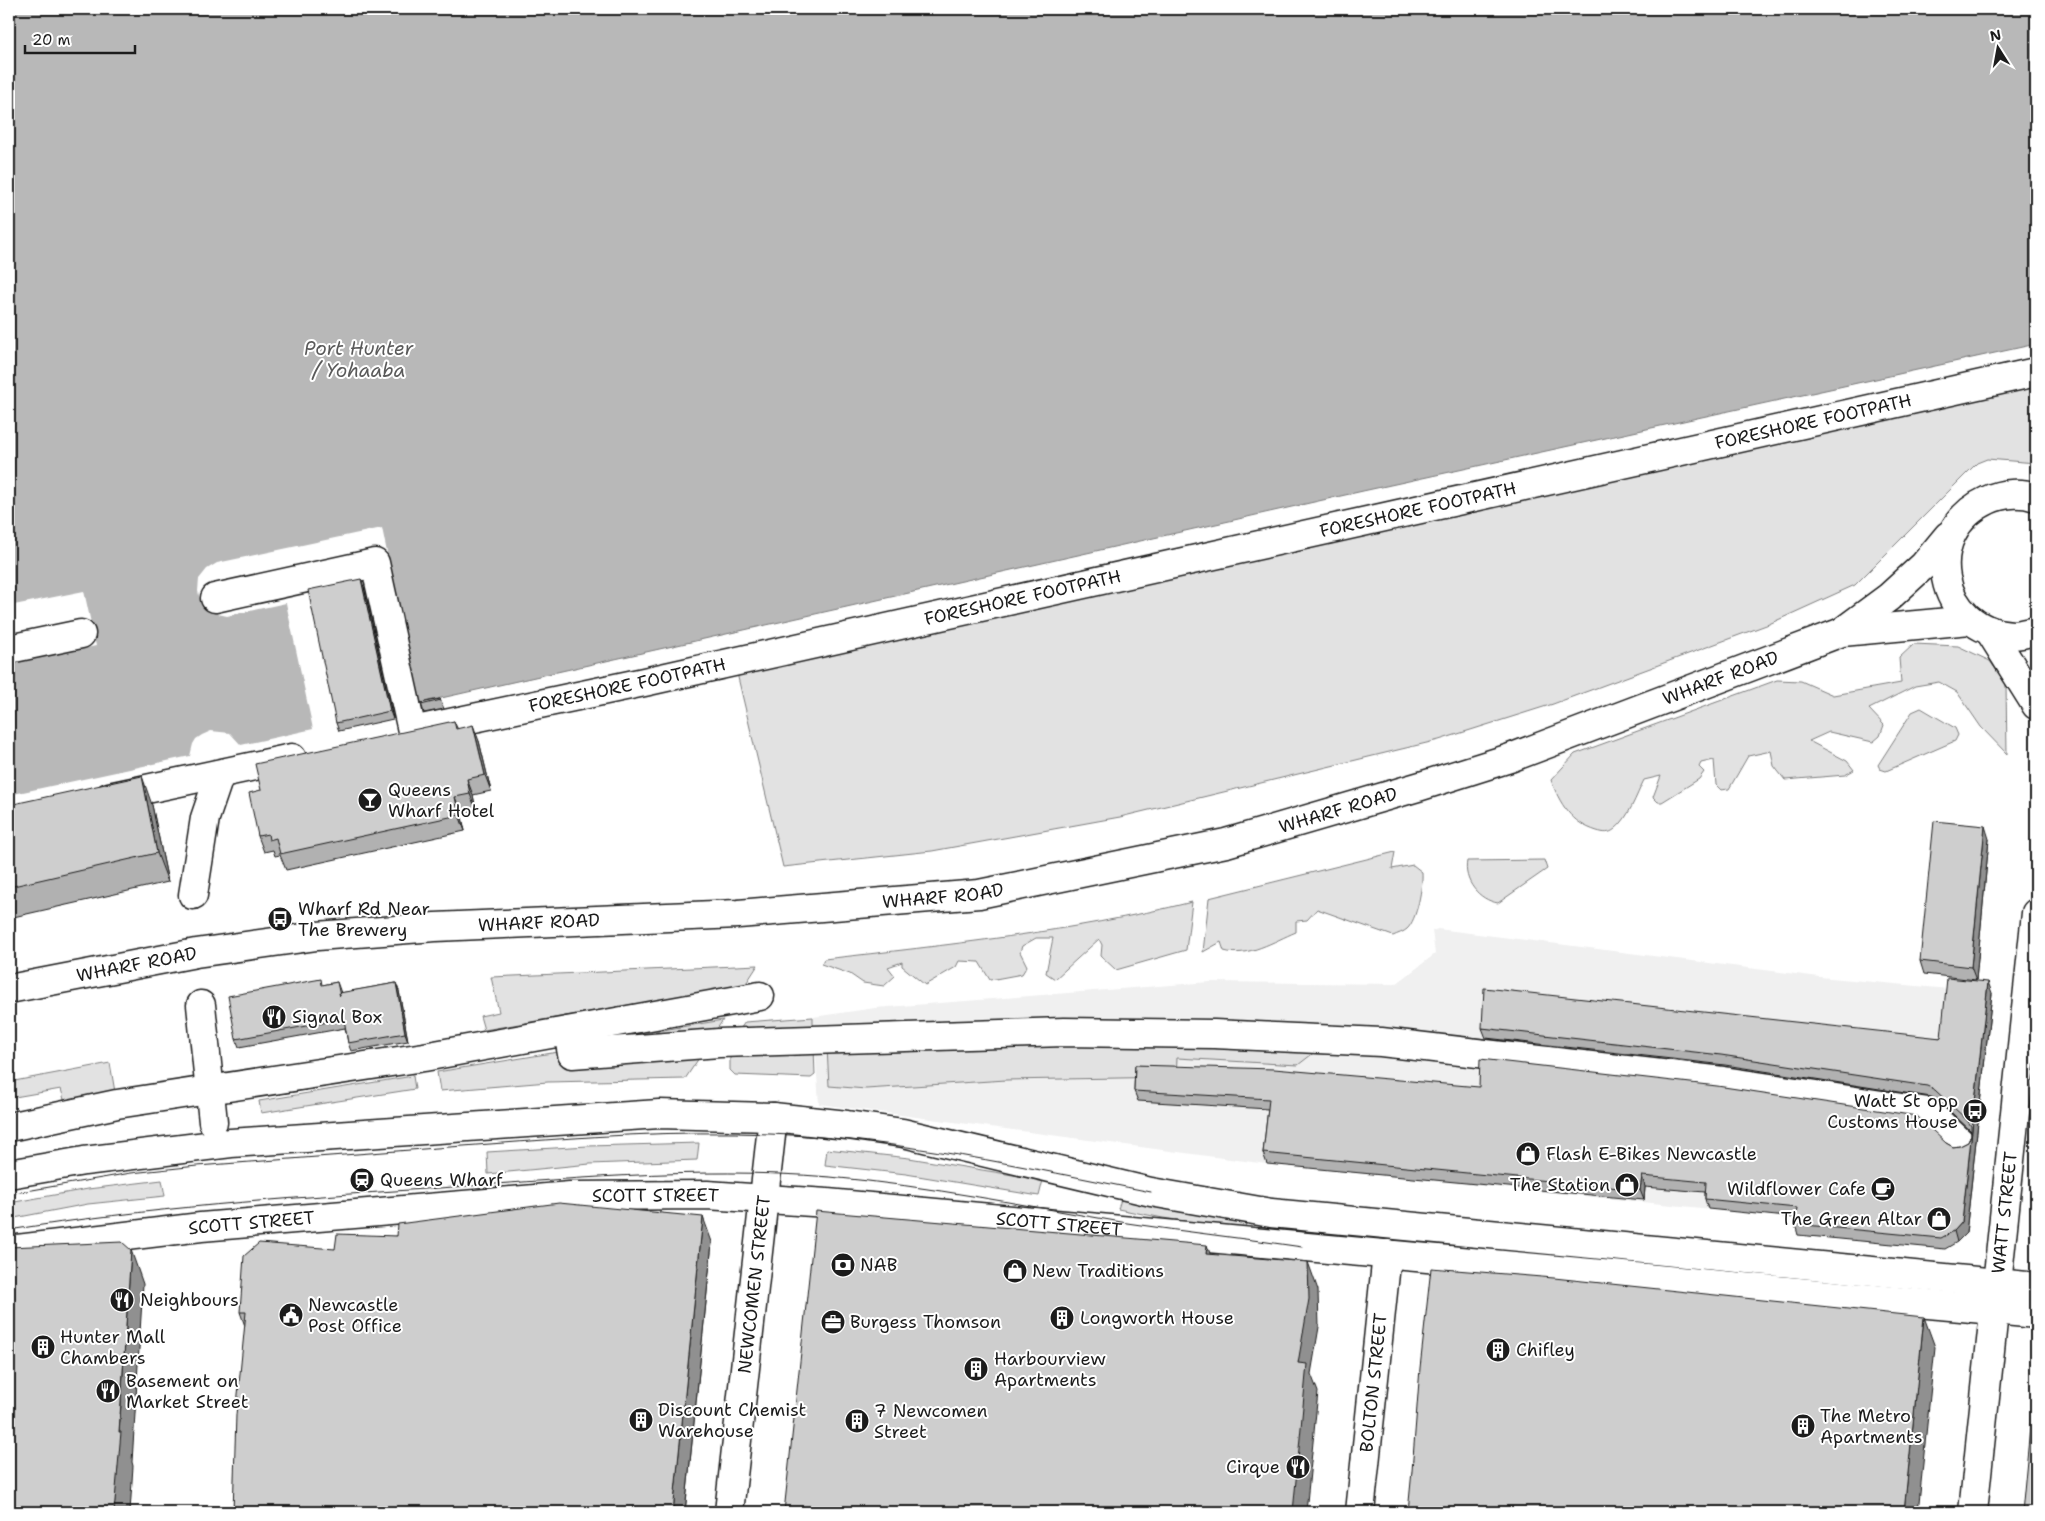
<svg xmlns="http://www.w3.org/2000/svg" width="2045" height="1521" font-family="'Shantell Sans',sans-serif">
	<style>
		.built { fill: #f0f0f0 }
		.green { fill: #e2e2e2; stroke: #7f7f7f }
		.water { fill: #b8b8b8; stroke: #7a7a7a }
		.pier { fill: #fff }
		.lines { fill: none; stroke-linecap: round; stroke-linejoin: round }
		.pedestrian-casing { stroke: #1c1c1c; stroke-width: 31 }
		.minor-casing { stroke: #1c1c1c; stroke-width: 31 }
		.tertiary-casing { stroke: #1c1c1c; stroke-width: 31 }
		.secondary-casing { stroke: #1c1c1c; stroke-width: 31 }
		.pedestrian { stroke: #fff; stroke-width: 28 }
		.minor { stroke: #fff; stroke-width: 28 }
		.tertiary { stroke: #fff; stroke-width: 28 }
		.secondary { stroke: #fff; stroke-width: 28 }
		.tram { stroke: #1c1c1c; stroke-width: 1 }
		.wall { fill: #b1b1b1; stroke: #1c1c1c }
		.shaded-wall { fill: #909090; stroke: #1c1c1c }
		.building { fill: #cecece; stroke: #1c1c1c }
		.labels { text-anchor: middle; stroke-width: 4; stroke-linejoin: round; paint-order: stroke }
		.street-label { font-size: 18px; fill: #1c1c1c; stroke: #fff }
		.poi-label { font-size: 18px; fill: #1c1c1c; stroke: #fff; text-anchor: start }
		.water-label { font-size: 19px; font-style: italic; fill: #5a5a5a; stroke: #fff }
	</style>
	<rect width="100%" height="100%" fill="#fff"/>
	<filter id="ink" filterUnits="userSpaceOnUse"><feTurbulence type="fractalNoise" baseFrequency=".02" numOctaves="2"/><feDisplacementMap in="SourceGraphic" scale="10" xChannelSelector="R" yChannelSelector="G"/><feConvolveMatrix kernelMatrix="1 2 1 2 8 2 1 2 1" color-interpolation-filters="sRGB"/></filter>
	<g filter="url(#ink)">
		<path class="built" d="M1438,929L1820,977L1992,993L1966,1233L1957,1242L1945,1249L1798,1235L1801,1218L1267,1164L819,1104L813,1017L875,1008L1210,982L1396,984L1435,954L1432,931Z"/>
		<path class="green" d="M2036,383V463L1987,459L1977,463L1855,585L1769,624L1553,704L1439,740L1120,817L932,851L783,867L736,669Z
			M1914,644L1958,646L1990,661L2006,684L2007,754L1981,727L1957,692L1939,682L1915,686L1869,709L1884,725L1880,736L1873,742L1829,732L1809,741L1847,761L1854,770L1845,775L1785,780L1774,766L1771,751L1748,756L1729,789L1721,790L1716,785L1714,760L1701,763L1699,767L1704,772L1699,779L1662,802H1658L1653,797L1661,776L1644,780C1636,796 1629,818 1615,829C1609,834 1604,833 1597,831C1571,823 1560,804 1551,780L1575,754L1777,680L1801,681L1833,695L1901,683L1899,658Z
			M1921,708L1955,728L1958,735L1955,741L1886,771L1880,769L1878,765L1912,712Z
			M1395,852L1392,869L1413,865L1422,872C1423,886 1417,920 1407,929C1404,932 1397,934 1393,936L1317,909L1307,920L1296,921V932C1274,941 1248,958 1224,951L1221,942L1203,952L1209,898Z
			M1544,860L1547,869L1498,903C1479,900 1463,881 1467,861Z
			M1192,902L1186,950L1116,970L1101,956L1102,945L1099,939L1055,979L1046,973L1053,938H1036L1022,946L1020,952L1027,966L1022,974L990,980L979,962L959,961L956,967L925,985L902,966V962L888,967L895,976L884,986L863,983L850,974L821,964L824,959C947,945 1071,932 1192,902Z
			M758,965L745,985L484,1030L480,1016L499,1012L491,977Z
			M813,1017V1032L736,1035L745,1022Z
			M723,1020L712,1036L579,1044Z
			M996,1040L1320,1048L1298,1065L1177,1058L1176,1077L1006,1080L866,1089L829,1086L827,1047Z
			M814,1048L815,1075L811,1078L735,1075L730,1070V1052Z
			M564,1051L703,1052L685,1079L548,1082L440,1091L437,1072Z
			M110,1063L115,1092L65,1103L61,1089L9,1098V1082Z
			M413,1076L415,1089L261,1113L259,1101Z
			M699,1143L697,1160L590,1164L488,1174L487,1152L588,1146Z
			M827,1149L909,1158L1043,1180L1039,1196L906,1174L825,1165Z
			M162,1180L165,1196L88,1204L9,1219V1203L88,1189Z
			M1122,1196L1246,1219L1245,1230L1163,1218L1118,1209Z"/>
		<path class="water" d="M9,9H2036V344L1363,491L428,701L341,729L9,800Z"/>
		<path class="pier" d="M382,528L419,707L341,731L9,803V795L190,756L193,744L196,739L202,735L211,731L230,733L241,745L313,729L286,603L227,616L218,614L200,600L198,591L199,579L207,569L217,563Z
			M84,591L96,646L9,664V606Z"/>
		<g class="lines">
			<defs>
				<g id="pedestrian">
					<path d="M215,598L375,563L412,731"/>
					<path d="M9,649L81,634"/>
					<path id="s1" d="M417,730L644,682L2036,372"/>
					<path d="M109,797L292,758"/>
					<path d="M193,895L205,818L220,774"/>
					<path d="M201,1005L213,1122"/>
					<path d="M568,1031L572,1054L719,1043L1064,1032L1214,1034L1381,1042L1723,1081L1928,1112L1960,1142"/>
					<path d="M9,1127L117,1104L424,1057L760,996"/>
				</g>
				<g id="minor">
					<path id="s2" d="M729,1512L773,1117"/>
					<path id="s3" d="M1360,1512L1387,1254"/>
				</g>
				<path id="tertiary" d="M1997,1283L2036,1287
					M1994,1310L2036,1314"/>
				<g id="secondary">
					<path d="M2036,497C2021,492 2002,493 1988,500C1918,532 1938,632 2013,635C2021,635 2029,632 2036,631"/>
					<path d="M1989,630L2036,705"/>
					<path d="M1843,631L1889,597L1924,565L1948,536"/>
					<path id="s4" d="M9,989L196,953L317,936L435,927L738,914L979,894L1226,843L1421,786L1510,758L1842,632L1970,620"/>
					<path d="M9,1174L84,1161L231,1143L659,1114L773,1117L847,1125L903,1133L1151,1192L1271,1213L1997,1283"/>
					<path id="s5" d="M9,1250L201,1227L570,1196L707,1195L827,1203L1994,1310"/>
					<path id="s6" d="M1973,1512L2036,913"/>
				</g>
			</defs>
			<use href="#pedestrian" class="pedestrian-casing"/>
			<use href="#minor" class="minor-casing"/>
			<use href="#tertiary" class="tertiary-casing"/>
			<use href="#secondary" class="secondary-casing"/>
			<use href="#pedestrian" class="pedestrian"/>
			<use href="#minor" class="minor"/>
			<use href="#tertiary" class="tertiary"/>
			<use href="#secondary" class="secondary"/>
			<path class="tram" d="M9,1194L131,1173L197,1166C295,1159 392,1151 490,1144C583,1137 677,1130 770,1134C899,1139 1025,1167 1151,1192
				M9,1230C147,1208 286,1198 425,1189C560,1180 694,1166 830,1177C929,1186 1028,1206 1127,1223C1185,1232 1243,1238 1302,1247"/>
		</g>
		<path class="wall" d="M364,587L393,719L339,731L336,723Z
			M440,699L444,709L424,713L421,703Z
			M454,721L457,728L479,741L491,791L473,795L476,810L461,813L465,831L286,870L280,855L275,856L273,850L264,852L258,836L261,790Z
			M9,805H152L168,882L9,918Z
			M1989,839L1976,980L1924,974L1920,961Z
			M337,982L341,993L396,983L399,991L408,1041L351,1051L348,1043L345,1028L239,1047L236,1039L323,985Z
			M1992,993L1966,1233L1957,1242L1945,1249L1798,1235L1795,1224L1796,1218L1708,1209L1705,1199V1192L1645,1187L1644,1200L1267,1164L1263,1153L1268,1109L1138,1101L1134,1091L1135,1065L1946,1143L1953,1147L1960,1146L1968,1142L1971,1135V1131L1939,1101L1931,1097L1725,1065L1486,1038L1482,1028L1941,1038Z
			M397,1236L712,1242L685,1512H233L245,1326L240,1312L335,1249Z"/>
		<path class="shaded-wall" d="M361,579L364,587L393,719L390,711Z
			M473,725L479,741L491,791L485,775Z
			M142,776L152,805L168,882L157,853Z
			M467,779L473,795L476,810L470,794Z
			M455,797L461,813L465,831L459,815Z
			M1985,826L1989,839L1976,980L1971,967Z
			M1988,982L1992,993L1966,1233L1957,1242L1954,1231L1962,1222Z
			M396,983L399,991L408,1041L405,1033Z
			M1642,1176L1645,1187L1644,1200L1640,1190Z
			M703,1217L712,1242L685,1512H673Z
			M1207,1245L1217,1273L1206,1254Z
			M131,1250L143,1284L132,1462L133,1466L130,1512H114Z
			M1308,1262L1318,1290L1319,1327L1311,1374L1318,1392L1306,1512H1293L1298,1363Z
			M1924,1317L1935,1347L1918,1512H1904Z"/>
		<path class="building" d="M361,579L390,711L336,723L308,590Z
			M440,699L441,700L421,705V703Z
			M454,721L456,729L473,725L485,775L467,779L470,794L455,797L459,815L280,854L276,838L269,840L268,834L258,836L249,793L261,790L255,764Z
			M142,776L157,853L9,887V805Z
			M1934,821L1985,826L1971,967L1920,961Z
			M1947,978L1988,982L1962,1222L1954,1231L1941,1238L1795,1224L1797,1208L1705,1199L1706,1182L1642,1176L1640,1190L1263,1153L1269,1099L1134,1091L1135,1065L1274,1069L1479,1087L1480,1059L1717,1086L1917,1116L1946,1143L1953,1147L1960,1146L1968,1142L1971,1135V1126L1967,1120L1935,1090L1927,1086L1721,1055L1482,1028L1484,988L1941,1038Z
			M321,979L322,985L337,982L340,996L339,993L396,983L405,1033L348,1043L344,1019L236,1039L228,996Z
			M559,1203L703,1217L673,1512H233L236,1415L246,1312H240L244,1256L259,1243L335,1249L337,1234L397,1236L398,1224Z
			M816,1211L1207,1245L1206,1254L1308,1262L1309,1299L1298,1363L1307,1364L1293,1512H784Z
			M122,1242L131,1250L119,1432H121L114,1512H9V1247Z
			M1431,1268L1554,1278L1924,1317L1904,1512H1408L1412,1471L1420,1368Z
			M2036,1364V1512H2022Z"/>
	</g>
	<defs>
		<symbol id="bar-disc" viewBox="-11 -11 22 22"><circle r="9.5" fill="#1c1c1c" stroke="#fff"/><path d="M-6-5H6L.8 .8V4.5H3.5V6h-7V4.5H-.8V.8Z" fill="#fff"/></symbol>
		<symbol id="bus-disc" viewBox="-11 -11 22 22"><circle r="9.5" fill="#1c1c1c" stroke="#fff"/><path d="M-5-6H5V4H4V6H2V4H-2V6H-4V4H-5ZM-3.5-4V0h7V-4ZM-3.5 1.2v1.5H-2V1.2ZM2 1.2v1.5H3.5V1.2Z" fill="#fff"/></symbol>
		<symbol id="restaurant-disc" viewBox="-11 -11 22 22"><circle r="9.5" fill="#1c1c1c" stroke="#fff"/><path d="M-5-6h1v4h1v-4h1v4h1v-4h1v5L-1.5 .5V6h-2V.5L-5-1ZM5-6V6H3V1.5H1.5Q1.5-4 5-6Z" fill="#fff"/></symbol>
		<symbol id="shop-disc" viewBox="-11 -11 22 22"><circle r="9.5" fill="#1c1c1c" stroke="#fff"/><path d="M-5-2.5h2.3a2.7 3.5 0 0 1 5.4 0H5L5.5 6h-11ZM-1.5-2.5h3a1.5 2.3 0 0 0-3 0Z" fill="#fff"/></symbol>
		<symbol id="station-disc" viewBox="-11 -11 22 22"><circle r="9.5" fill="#1c1c1c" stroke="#fff"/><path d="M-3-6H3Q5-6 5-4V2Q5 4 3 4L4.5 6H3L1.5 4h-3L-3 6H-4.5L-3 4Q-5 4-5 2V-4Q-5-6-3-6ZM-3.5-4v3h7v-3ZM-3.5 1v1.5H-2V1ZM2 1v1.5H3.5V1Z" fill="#fff"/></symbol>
		<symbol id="cafe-disc" viewBox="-11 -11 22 22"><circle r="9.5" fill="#1c1c1c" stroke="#fff"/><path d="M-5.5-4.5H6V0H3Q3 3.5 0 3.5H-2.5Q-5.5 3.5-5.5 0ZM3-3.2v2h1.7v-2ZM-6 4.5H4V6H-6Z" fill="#fff"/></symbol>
		<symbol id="bank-disc" viewBox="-11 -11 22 22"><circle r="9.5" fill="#1c1c1c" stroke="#fff"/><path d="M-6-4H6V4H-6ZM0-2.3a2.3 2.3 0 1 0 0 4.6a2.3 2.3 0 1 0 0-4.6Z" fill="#fff"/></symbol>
		<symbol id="civic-disc" viewBox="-11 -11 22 22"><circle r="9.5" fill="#1c1c1c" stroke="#fff"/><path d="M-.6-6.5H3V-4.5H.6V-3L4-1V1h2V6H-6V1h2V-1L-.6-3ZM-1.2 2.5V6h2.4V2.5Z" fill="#fff"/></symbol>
		<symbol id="building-disc" viewBox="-11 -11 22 22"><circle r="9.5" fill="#1c1c1c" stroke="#fff"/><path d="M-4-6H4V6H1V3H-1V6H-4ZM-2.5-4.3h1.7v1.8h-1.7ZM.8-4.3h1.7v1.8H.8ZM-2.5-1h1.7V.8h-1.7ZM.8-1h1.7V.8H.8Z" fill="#fff"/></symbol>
		<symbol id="office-disc" viewBox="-11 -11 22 22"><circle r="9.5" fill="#1c1c1c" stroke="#fff"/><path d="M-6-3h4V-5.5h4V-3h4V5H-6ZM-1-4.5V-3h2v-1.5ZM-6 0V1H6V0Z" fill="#fff"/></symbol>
	</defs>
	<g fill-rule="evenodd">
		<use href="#bar-disc" x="356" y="786" width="28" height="28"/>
		<use href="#bus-disc" x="266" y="905" width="28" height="28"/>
		<use href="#restaurant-disc" x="260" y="1003" width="28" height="28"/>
		<use href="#bus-disc" x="1961" y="1097" width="28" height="28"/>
		<use href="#shop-disc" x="1514" y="1140" width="28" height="28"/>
		<use href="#station-disc" x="348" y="1166" width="28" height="28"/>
		<use href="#shop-disc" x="1613" y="1171" width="28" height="28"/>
		<use href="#cafe-disc" x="1869" y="1175" width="28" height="28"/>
		<use href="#shop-disc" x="1925" y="1205" width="28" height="28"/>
		<use href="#bank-disc" x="829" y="1251" width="28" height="28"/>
		<use href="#shop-disc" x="1001" y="1257" width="28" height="28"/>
		<use href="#restaurant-disc" x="108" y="1286" width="28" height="28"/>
		<use href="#civic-disc" x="277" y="1301" width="28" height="28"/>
		<use href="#building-disc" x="1048" y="1304" width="28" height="28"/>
		<use href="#office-disc" x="819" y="1308" width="28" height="28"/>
		<use href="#building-disc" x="29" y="1333" width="28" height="28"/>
		<use href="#building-disc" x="1484" y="1336" width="28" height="28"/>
		<use href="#building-disc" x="962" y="1355" width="28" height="28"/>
		<use href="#restaurant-disc" x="94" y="1377" width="28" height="28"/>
		<use href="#building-disc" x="627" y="1406" width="28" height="28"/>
		<use href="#building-disc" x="843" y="1407" width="28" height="28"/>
		<use href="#building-disc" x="1789" y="1412" width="28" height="28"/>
		<use href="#restaurant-disc" x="1284" y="1453" width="28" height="28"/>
	</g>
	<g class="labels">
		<g class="street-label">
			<text dy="6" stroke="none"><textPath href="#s1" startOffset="1430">FORESHORE FOOTPATH</textPath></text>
			<text dy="6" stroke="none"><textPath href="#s1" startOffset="1025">FORESHORE FOOTPATH</textPath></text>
			<text dy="6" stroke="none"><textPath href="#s1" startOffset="620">FORESHORE FOOTPATH</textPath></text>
			<text dy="6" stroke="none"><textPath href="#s4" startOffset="1750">WHARF ROAD</textPath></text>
			<text dy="6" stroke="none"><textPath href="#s1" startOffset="215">FORESHORE FOOTPATH</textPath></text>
			<text dy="6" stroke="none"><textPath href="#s4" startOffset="1345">WHARF ROAD</textPath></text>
			<text dy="6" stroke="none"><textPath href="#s4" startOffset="940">WHARF ROAD</textPath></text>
			<text dy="6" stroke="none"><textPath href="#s4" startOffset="535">WHARF ROAD</textPath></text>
			<text dy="6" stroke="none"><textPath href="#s4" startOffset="130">WHARF ROAD</textPath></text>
			<text dy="6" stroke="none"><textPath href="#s5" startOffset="649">SCOTT STREET</textPath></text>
			<text dy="6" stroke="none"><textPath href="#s6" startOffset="301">WATT STREET</textPath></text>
			<text dy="6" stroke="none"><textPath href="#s5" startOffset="244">SCOTT STREET</textPath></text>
			<text dy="6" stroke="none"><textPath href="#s5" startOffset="1054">SCOTT STREET</textPath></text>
			<text dy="6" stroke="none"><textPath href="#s2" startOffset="229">NEWCOMEN STREET</textPath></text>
			<text dy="6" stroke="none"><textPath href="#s3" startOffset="130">BOLTON STREET</textPath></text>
		</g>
		<g class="poi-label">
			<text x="388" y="796">Queens<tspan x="388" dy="21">Wharf Hotel</tspan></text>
			<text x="298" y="915">Wharf Rd Near<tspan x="298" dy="21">The Brewery</tspan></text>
			<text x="292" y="1023">Signal Box</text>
			<text x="1958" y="1107" text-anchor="end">Watt St opp<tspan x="1958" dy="21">Customs House</tspan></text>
			<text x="1546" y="1160">Flash E-Bikes Newcastle</text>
			<text x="380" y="1186">Queens Wharf</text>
			<text x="1610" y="1191" text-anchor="end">The Station</text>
			<text x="1866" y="1195" text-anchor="end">Wildflower Cafe</text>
			<text x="1922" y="1225" text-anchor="end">The Green Altar</text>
			<text x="860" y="1271">NAB</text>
			<text x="1032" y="1277">New Traditions</text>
			<text x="140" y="1306">Neighbours</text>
			<text x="308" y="1311">Newcastle<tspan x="308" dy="21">Post Office</tspan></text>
			<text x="1080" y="1324">Longworth House</text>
			<text x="850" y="1328">Burgess Thomson</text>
			<text x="60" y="1343">Hunter Mall<tspan x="60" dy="21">Chambers</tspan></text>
			<text x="1516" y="1356">Chifley</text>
			<text x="994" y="1365">Harbourview<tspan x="994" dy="21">Apartments</tspan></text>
			<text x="126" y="1387">Basement on<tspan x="126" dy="21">Market Street</tspan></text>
			<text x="658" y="1416">Discount Chemist<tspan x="658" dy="21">Warehouse</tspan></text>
			<text x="874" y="1417">7 Newcomen<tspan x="874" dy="21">Street</tspan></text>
			<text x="1820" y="1422">The Metro<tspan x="1820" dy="21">Apartments</tspan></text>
			<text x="1280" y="1473" text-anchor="end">Cirque</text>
		</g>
		<g class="water-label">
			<text x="359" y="355">Port Hunter<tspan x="359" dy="22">/ Yohaaba</tspan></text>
		</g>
	</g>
	<rect width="2045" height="1521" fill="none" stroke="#fff" stroke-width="30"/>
	<rect x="15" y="15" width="2015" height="1491" fill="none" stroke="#1c1c1c" stroke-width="2" filter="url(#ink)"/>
	<g transform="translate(1998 48) rotate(349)" stroke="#ffffff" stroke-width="4" paint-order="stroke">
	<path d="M0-4L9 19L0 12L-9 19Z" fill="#1c1c1c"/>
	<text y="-8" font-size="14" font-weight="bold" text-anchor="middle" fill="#1c1c1c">N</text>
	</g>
	<path d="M25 45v8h110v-8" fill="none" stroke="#1c1c1c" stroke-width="2.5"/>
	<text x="32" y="45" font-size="15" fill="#1c1c1c" stroke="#ffffff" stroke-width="4" paint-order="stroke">20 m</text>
</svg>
